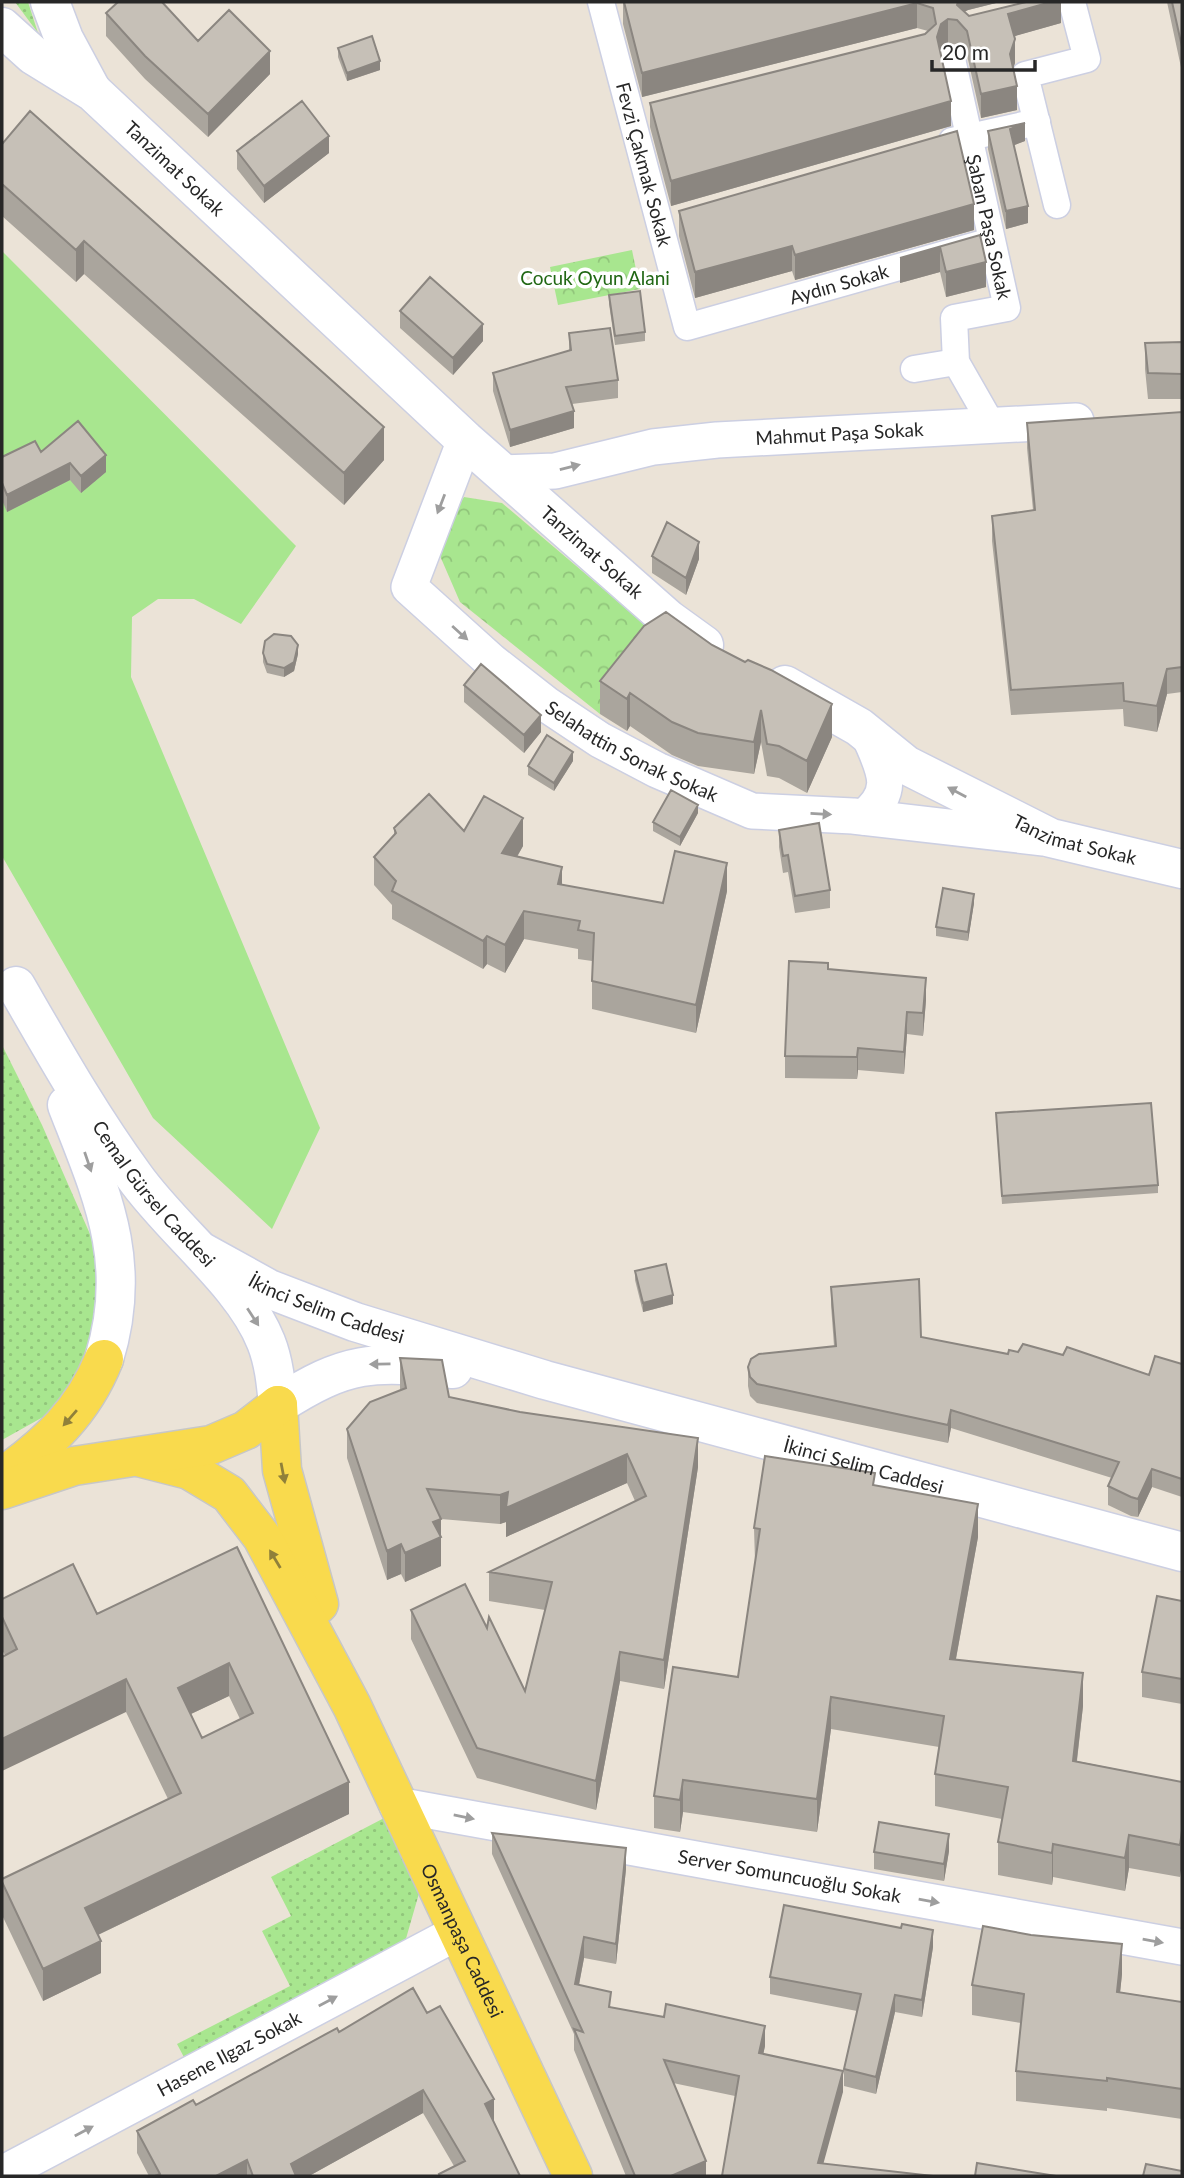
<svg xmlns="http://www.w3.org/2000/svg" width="1184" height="2178" font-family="Lato,sans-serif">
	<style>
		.grass { fill: #a8e68f }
		.park { fill: url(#park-crowns) }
		.garden { fill: url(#garden-dots) }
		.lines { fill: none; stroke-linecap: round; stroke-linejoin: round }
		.pedestrian-casing { stroke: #cccfe2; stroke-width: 29 }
		.minor-casing { stroke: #cccfe2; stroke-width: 38 }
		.tertiary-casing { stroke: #cccfe2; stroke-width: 41 }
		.secondary-casing { stroke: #cccfe2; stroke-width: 41 }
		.primary-casing { stroke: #c7c7c7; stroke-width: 41 }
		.pedestrian { stroke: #fff; stroke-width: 26 }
		.minor { stroke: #fff; stroke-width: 35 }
		.tertiary { stroke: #fff; stroke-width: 38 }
		.secondary { stroke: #fff; stroke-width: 38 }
		.primary { stroke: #f9da4d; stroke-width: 38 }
		.wall { fill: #aaa59d; fill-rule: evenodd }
		.shaded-wall { fill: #8b8680 }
		.building { fill: #c6c0b7; stroke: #8b8680; stroke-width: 2; fill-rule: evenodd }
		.oneway { fill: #9e9e9e }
		.oneway2 { fill: #90803a }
		.labels { text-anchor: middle; stroke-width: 7; stroke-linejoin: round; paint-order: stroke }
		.street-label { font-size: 19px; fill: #272727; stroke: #fff }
		.park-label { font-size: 19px; fill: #216714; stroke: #fff }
	</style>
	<defs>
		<pattern id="park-crowns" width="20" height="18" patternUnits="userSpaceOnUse" patternTransform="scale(1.75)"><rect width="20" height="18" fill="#a8e68f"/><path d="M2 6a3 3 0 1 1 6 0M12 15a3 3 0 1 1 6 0" fill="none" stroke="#91c57b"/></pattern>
		<pattern id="garden-dots" width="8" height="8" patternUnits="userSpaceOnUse" patternTransform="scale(1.75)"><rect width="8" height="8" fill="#a8e68f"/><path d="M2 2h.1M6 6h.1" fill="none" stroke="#91c57b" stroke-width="1.8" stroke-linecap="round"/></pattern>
	</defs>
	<rect width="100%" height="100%" fill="#ebe3d7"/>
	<path class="grass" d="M2,251L296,546L241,624L194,599H158L132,617L131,677L320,1128L272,1229L153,1118L2,856Z"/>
	<path class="park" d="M632,250L640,289L558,305L550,267Z
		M464,497L502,503L661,638L600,714L460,602L434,542Z"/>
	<path class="garden" d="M15,2H28L38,33Z
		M2,1045L42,1125L97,1250L99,1323L61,1407L2,1440Z
		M388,1816L422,1883L403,1949L186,2061L177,2044L290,1986L262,1931L291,1916L271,1877Z"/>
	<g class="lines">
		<defs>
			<g id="pedestrian">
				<path id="s1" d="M601,2L687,327L991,241"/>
				<path id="s2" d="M952,59L1007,308L954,318L956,362L992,425"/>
				<path d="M952,141L1037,122"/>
				<path d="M1057,205L1025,75L1087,59L1072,2"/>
				<path d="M914,369L956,362"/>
			</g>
			<g id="minor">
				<path id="s3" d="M465,440L409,587L491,661L546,704L600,740L657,770L752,811L853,816L1044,838"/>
				<path id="s4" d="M502,473L555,471L653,447L717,440L1076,421"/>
				<path d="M864,817C898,790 883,769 869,735"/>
				<path id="s5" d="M397,1805L1182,1947"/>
				<path id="s6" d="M2,2174L456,1933"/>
			</g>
			<g id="tertiary">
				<path d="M50,2L64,39L92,91"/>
				<path id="s7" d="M2,27L33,55L93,92L465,440L668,619L704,645"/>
				<path id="s8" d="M785,685L859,727L906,765L1051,838L1182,869"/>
				<path id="s9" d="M204,1253L269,1289L355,1322L545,1380L1182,1552"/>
				<path d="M278,1405C348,1360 372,1361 453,1369"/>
			</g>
			<g id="secondary">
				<path id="s10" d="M16,986C53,1050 90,1116 134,1176C172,1230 243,1283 266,1342C274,1362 276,1384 278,1405"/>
				<path d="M67,1105C102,1195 134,1262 104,1359"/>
			</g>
			<g id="primary">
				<path d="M278,1405L282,1470L319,1604"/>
				<path id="s11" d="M142,1458L189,1470L229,1494L262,1537L352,1706L573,2176"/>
				<path d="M2,1477C48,1444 83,1412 104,1359"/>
				<path d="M2,1490L74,1466L211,1445L246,1430L278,1405"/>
			</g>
		</defs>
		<use href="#pedestrian" class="pedestrian-casing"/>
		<use href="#minor" class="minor-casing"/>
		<use href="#tertiary" class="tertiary-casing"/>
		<use href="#secondary" class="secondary-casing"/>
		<use href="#primary" class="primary-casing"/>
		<use href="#pedestrian" class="pedestrian"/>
		<use href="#minor" class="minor"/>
		<use href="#tertiary" class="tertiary"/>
		<use href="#secondary" class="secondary"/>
		<use href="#primary" class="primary"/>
	</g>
	<path class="wall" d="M623,2H1000L968,10L964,12L969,16L1061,2V23L1014,36L1015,63L1013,68L1017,110L981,118L967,55L957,44H948L941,48L940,52L951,126L671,206L650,127V103L925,34L928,31L917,28L642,97L623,24Z
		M1167,2H1182V72Z
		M106,13L270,74L208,137L145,79L106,36Z
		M338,48L380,70L347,81L338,57Z
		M988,131L1025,141L1013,145L1028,223L1006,229L988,149Z
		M2,144L384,460L344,505L84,274L76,282L2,216Z
		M237,151L329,153L264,203L237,169Z
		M679,211L974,230L795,280L792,271L695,298L679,236Z
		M980,235L986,287L946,297L940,272L900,283V258Z
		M609,295L645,332V341L615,345L609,304Z
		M400,311L483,341L453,375L400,328Z
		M569,333L618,380V398L572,404L574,428L510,447L493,391V373L569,351Z
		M1182,342V399H1148L1145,369V343Z
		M1182,412V692L1167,694L1157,732L1124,726L1123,709L1011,715L992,541V516L1033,510L1027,448V423Z
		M41,452L106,472L81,493L70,480L7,512L2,500V457Z
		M652,556L699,559L686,595L652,573Z
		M644,626L832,737L807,793L779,778L767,776L761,742L754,774L698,766L672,755L630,726L627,731L600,714V681Z
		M263,653L298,654L294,671L284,677L267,673L263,662Z
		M464,685L541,732L524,753L464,702Z
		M573,761L554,791L528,775V766Z
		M698,813L680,846L653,831V822Z
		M394,828L464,831L523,846L517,857L562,885L663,903L727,891L696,1033L592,1009V961L578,959V949L524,939L505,973L487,964L483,969L392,919V905L374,885V857L394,836Z
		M779,830L830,890V908L795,913L788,872L783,873L779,847Z
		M974,903L968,941L936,936V927Z
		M828,969L926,1000L923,1036L907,1034L904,1074L858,1070L857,1079L785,1078V1056Z
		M996,1113L1158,1185V1193L1002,1204Z
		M635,1271L673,1304L643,1312L635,1280Z
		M831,1287L921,1337L1008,1354L1018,1352L1063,1355L1149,1375L1182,1364V1497L1152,1487L1138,1517L1131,1516L1108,1505V1486L1112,1478L951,1428L948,1443L757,1403L750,1396L748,1386V1367L834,1346L831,1305Z
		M400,1358L449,1397L698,1467L664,1689L620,1681L596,1810L477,1778L411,1639V1610L487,1628L525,1691L545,1610L489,1601V1572L635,1501L627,1483L506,1537V1522L500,1524L441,1519V1566L405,1582L401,1574L387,1580L347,1458V1429L400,1390Z
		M875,1485L978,1537L956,1659L1083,1706L1077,1761L1182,1782L1180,1877L1129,1868L1125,1891L1053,1877L1052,1885L998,1875V1842L1002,1819L935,1806V1774L939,1747L831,1729L817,1832L683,1812L680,1832L654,1828V1796L738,1677L755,1561L754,1528Z
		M237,1547L349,1814L98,1935L101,1973L43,2001L2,1915V1879L168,1799L126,1712L5,1655L2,1650V1599L97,1614ZM229,1696L240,1719L202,1738L191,1714Z
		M1182,1601V1704L1142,1697V1672Z
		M492,1833L626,1869L616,1964L584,1958L579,1985L611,2007L765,2046L763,2054L843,2092L722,2176L735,2096L673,2083L706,2176H626L574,2050V2034L492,1854Z
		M949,1851L944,1881L874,1869V1852Z
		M933,1947L922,2017L895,2012L876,2094L844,2086V2069L857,2011L770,1994V1977Z
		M1122,1974L1120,1992L1182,2002V2119L1107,2108V2111L1016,2101V2071L1021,2023L972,2015V1985Z
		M427,2013L494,2122H493L520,2176H439V2174L454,2166L423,2113L309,2176H149L137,2153V2131L196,2105L339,2032Z"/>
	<path class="shaded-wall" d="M958,2H1000L968,10L960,14L957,5Z
		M1051,2H1061V23L1008,38V14Z
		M917,3V28L642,97V73Z
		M948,19V44L941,48L937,62V37L941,24Z
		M1015,39V63L1010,78V54Z
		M270,51V74L208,137V114Z
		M380,61V70L347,81V73Z
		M1017,86V110L981,118V94Z
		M951,101V126L671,206V181Z
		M1025,123V141L1010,147V129Z
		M329,136V153L264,203V186Z
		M974,204V230L795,280V255Z
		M1028,206V223L1006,229V211Z
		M84,241V274L76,282V250Z
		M792,246V271L695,298V272Z
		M940,247V272L900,283V258Z
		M986,262V287L946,297V272Z
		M483,324V341L453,375V358Z
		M574,411V428L510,447V430Z
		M384,427V460L344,505V473Z
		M106,455V472L81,493V476Z
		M70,463V480L7,512V495Z
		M699,542V559L686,595V578Z
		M298,645V654L294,671L284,677V668Z
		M1167,669V694L1157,732V706Z
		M630,693V726L627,731V699Z
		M832,704V737L807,793V761Z
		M761,710V742L754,774V742Z
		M541,715V732L524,753V735Z
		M573,752V761L554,791V783Z
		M698,805V813L680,846V837Z
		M523,818V846L502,882V853Z
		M727,863V891L696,1033V1005Z
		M562,867V895L558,884Z
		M974,894V903L968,941V932Z
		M524,911V939L505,973V945Z
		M487,936V964L483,969V941Z
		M926,978V1000L923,1036V1013Z
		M907,1012V1034L904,1074V1052Z
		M858,1048V1070L857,1079V1057Z
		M673,1295V1304L643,1312V1303Z
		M951,1410V1428L948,1443V1425Z
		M698,1438V1467L664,1689V1660Z
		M627,1454V1483L506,1537V1522L500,1524V1495Z
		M1152,1469V1487L1138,1517V1499Z
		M978,1504V1537L950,1691V1659Z
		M441,1519V1566L405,1582V1553L433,1522Z
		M401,1544V1574L387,1580V1551Z
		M620,1652V1681L596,1810V1781Z
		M229,1663V1696L178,1720V1688Z
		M1083,1673V1706L1073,1793V1761Z
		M126,1679V1712L2,1771V1739Z
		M831,1697V1729L817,1832V1799Z
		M683,1780V1812L680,1832V1800Z
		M349,1782V1814L85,1941V1908Z
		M1182,1831V1863L1180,1877V1845Z
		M949,1834V1851L944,1881V1864Z
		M1129,1835V1868L1125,1891V1858Z
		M1053,1844V1877L1052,1885V1853Z
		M626,1848V1869L616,1964V1944Z
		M933,1930V1947L922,2017V2000Z
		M584,1937V1958L575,2005V1984Z
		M101,1941V1973L43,2001V1969Z
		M1122,1944V1974L1117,2022V1992Z
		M895,1995V2012L876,2094V2077Z
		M765,2026V2046L759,2074V2053Z
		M843,2071V2092L820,2176L818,2163Z
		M423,2090V2113L309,2176H291V2164Z
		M494,2099V2122L485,2127V2104Z
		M247,2160V2176H216Z
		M706,2161V2176H671Z"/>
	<path class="building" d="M118,2H162L198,41L229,10L270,51L208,114L145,56L106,13Z
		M624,2H958L957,5L969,16L1026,2H1051L1008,14L1015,39L1010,54L1017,86L981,94L967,31L957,20L948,19L941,24L937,37L951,101L671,181L650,103L925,34L936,24L933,8L917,3L642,73Z
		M1172,2H1182V47Z
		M372,36L380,61L347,73L338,48Z
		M302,101L329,136L264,186L237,151Z
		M30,111L384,427L344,473L84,241L76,250L2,184V144Z
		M1025,123L1010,129L1028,206L1006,211L988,131Z
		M957,131L974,204L795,255L792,246L695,272L679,211Z
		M980,235L986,262L946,272L940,247L900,258Z
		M430,277L483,324L453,358L400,311Z
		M640,291L645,332L615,336L609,295Z
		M610,328L618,380L566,387L574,411L510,430L493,373L571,350L569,333Z
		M1182,342V374L1148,373L1145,343Z
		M1182,412V667L1167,669L1157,706L1124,701L1123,683L1011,690L992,516L1035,510L1027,423Z
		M78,421L106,455L81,476L70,463L7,495L2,483V457L35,441L41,452Z
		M667,522L699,542L686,578L652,556Z
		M666,612L712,645L745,662L748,660L771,670L832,704L807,761L779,746L767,744L761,710L754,742L698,733L672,722L630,693L627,699L600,681L644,626Z
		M274,634L291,636L298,645L294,662L284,668L267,664L263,653L265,641Z
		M481,664L541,715L524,735L464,685Z
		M547,735L573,752L554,783L528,766Z
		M671,790L698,805L680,837L653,822Z
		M429,794L464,831L484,796L523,818L502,853L562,867L558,884L663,903L675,851L727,863L696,1005L592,981L594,933L578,930L580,921L524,911L505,945L487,936L483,941L392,891L396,881L374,857L396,833L394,828Z
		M819,823L830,890L795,896L788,855L783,856L779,830Z
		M943,888L974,894L968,932L936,927Z
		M789,961L828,963V969L926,978L923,1013L907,1012L904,1052L858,1048L857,1057L785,1056Z
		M1151,1103L1158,1185L1002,1196L996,1113Z
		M666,1264L673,1295L643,1303L635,1271Z
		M919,1279L921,1337L1008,1354L1009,1350L1018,1352L1023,1344L1063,1355L1067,1347L1149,1375L1155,1356L1182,1364V1479L1152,1469L1138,1499L1131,1497L1108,1486L1119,1462L951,1410L948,1425L757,1384L750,1377L748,1367L751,1359L759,1354L836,1346L831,1287Z
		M400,1358L442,1360L449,1397L520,1412L698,1438L664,1660L620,1652L596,1781L477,1748L411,1610L465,1584L487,1628L489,1617L525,1691L552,1582L489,1572L646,1496L627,1454L506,1508L508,1492L500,1495L427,1489L441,1519L433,1522L441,1537L405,1553L401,1544L387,1551L347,1429L370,1402L406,1388Z
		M765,1456L875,1473L873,1485L978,1504L950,1659L1083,1673L1073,1761L1182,1782V1831L1180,1845L1129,1835L1125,1858L1053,1844L1052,1853L998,1842L1008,1787L935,1774L944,1716L831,1697L817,1799L683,1780L680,1800L654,1796L673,1667L738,1677L760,1529L754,1528Z
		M237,1547L349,1782L85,1908L101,1941L43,1969L2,1882V1879L181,1793L126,1679L2,1739V1657L17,1649L2,1617V1599L73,1564L97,1614ZM229,1663L253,1713L202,1738L178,1688Z
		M1157,1596L1182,1601V1679L1142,1672Z
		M879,1822L949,1834L944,1864L874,1852Z
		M492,1833L626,1848L616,1944L584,1937L575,1984L611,1992L609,2007L664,2017L666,2004L765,2026L759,2053L843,2071L818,2163L933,2176H722L739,2076L664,2060L706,2161L671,2176H635L574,2029L583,2032Z
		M784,1905L901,1928L902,1924L933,1930L922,2000L895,1995L876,2077L844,2069L861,1994L770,1977Z
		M983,1926L1031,1935L1122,1944L1117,1992L1182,2002V2089L1107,2078V2081L1016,2071L1024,1994L972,1985Z
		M413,1988L427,2013L440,2006L494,2099L485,2104L520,2176H440L439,2174L465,2161L423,2090L291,2164L296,2176H253L247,2160L216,2176H155L160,2174L137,2131L193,2100L196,2105L337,2028L339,2032Z
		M977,2163L1056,2176H975Z
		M1146,2164L1182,2171V2176H1143Z"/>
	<defs><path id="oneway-solid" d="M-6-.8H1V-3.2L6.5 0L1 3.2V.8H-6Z" transform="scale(1.75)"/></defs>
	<g class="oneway">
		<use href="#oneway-solid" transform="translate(570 467) rotate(-14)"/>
		<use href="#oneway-solid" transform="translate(441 504) rotate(111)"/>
		<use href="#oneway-solid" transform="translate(460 633) rotate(42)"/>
		<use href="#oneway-solid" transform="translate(957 792) rotate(-152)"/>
		<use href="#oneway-solid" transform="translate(821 814) rotate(3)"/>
		<use href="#oneway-solid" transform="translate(88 1162) rotate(71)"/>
		<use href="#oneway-solid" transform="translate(253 1317) rotate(57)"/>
		<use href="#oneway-solid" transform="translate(380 1364) rotate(179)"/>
		<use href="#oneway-solid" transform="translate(464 1817) rotate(11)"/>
		<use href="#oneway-solid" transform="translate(929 1901) rotate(10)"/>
		<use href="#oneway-solid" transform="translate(1153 1941) rotate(10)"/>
		<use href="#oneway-solid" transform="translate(328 2001) rotate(-28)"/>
		<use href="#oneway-solid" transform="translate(84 2131) rotate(-28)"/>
	</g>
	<g class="oneway2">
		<use href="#oneway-solid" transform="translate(70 1418) rotate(131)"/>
		<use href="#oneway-solid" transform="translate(283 1473) rotate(79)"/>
		<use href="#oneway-solid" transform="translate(275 1559) rotate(-121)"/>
	</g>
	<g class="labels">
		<g class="street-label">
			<text dy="7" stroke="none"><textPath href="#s1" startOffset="168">Fevzi Çakmak Sokak</textPath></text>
			<text dy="7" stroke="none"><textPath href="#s7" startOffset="224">Tanzimat Sokak</textPath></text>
			<text dy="7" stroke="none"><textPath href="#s2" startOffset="172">Şaban Paşa Sokak</textPath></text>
			<text dy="7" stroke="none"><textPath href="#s1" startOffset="494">Aydın Sokak</textPath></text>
			<text dy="7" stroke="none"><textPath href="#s4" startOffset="341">Mahmut Paşa Sokak</textPath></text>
			<text dy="7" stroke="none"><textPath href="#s7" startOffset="791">Tanzimat Sokak</textPath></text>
			<text dy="7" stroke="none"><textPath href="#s3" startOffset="436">Selahattin Sonak Sokak</textPath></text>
			<text dy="7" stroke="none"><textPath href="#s8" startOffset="331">Tanzimat Sokak</textPath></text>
			<text dy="7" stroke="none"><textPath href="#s10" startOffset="250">Cemal Gürsel Caddesi</textPath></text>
			<text dy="7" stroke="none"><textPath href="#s9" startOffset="135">İkinci Selim Caddesi</textPath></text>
			<text dy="7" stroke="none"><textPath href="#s9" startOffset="695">İkinci Selim Caddesi</textPath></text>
			<text dy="7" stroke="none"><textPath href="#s5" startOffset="399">Server Somuncuoğlu Sokak</textPath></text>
			<text dy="7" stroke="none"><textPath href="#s11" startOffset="600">Osmanpaşa Caddesi</textPath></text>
			<text dy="7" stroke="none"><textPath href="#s6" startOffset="257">Hasene Ilgaz Sokak</textPath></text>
		</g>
		<g class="park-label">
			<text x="595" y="285">Cocuk Oyun Alani</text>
		</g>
	</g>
	<rect width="1184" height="2178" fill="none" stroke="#272727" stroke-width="7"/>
	<path d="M932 60v10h103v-10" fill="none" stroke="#272727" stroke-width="3.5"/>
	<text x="942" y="60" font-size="21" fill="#272727" stroke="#ffffff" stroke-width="5" paint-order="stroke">20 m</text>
</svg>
